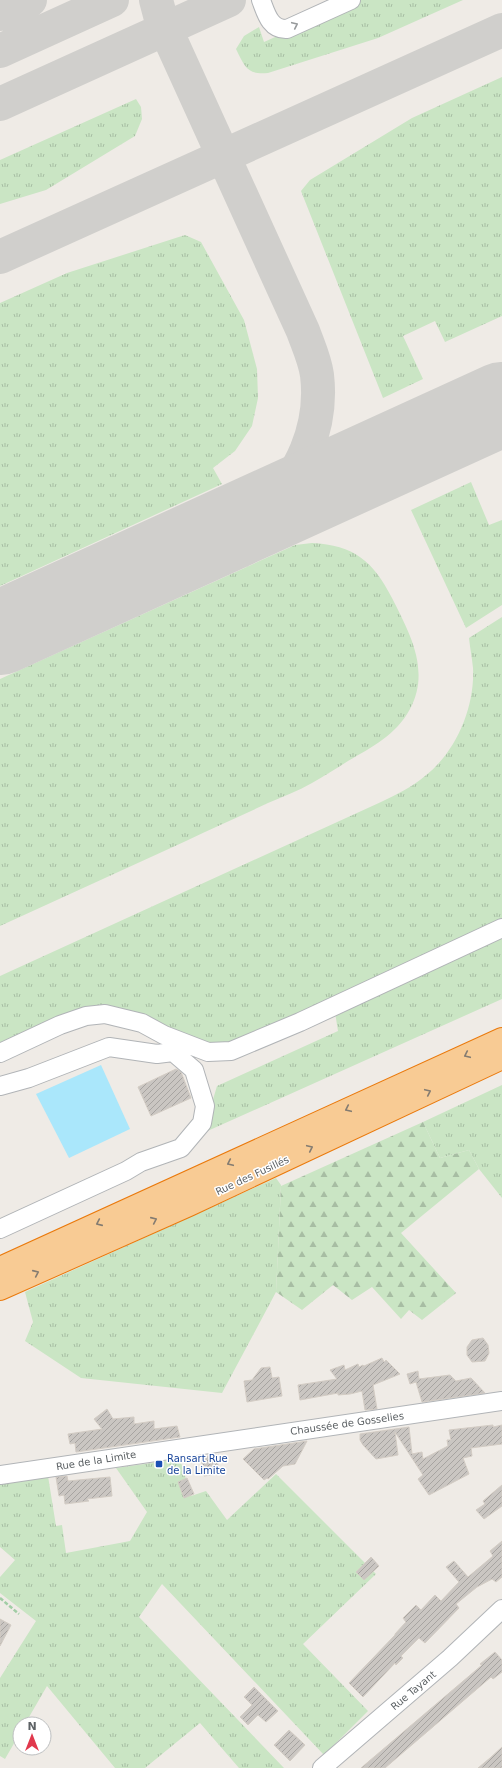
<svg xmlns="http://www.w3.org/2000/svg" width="502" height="1768" font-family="'DejaVu Sans',sans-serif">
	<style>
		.grass { fill: url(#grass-tufts) }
		.forest { fill: url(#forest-firs) }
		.water { fill: #aae7fb }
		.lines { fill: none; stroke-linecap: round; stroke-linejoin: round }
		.taxiway { stroke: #d0cfcc; stroke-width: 34 }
		.runway { stroke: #d0cfcc; stroke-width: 84 }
		.building { fill: url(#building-hatch); stroke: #d3ccc4 }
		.minor-casing { stroke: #b1b4b7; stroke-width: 20 }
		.highway-casing { stroke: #ea790b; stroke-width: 24 }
		.path { stroke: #a1cda5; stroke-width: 2.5; stroke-dasharray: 4 2; stroke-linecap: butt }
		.minor { stroke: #fff; stroke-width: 18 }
		.highway { stroke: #f8cb94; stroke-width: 22 }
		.oneway { stroke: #96999b }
		.oneway2 { stroke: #847c71 }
		.transit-dot { fill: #1a4fb4; stroke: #fff; stroke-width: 1.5 }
		.labels { text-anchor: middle; stroke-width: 3; stroke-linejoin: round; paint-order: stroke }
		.street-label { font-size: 10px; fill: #5d6265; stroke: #fff }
		.transit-label { font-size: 10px; fill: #164399; stroke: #fff; text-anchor: start }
	</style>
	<defs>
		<pattern id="grass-tufts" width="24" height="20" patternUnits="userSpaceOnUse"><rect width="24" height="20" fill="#cae5c4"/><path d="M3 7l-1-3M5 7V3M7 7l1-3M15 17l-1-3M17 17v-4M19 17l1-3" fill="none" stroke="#a7bda3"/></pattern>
		<pattern id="forest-firs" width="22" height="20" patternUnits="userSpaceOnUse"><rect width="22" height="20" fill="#cae5c4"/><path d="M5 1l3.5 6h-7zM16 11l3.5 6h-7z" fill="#a7bda3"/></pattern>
		<pattern id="building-hatch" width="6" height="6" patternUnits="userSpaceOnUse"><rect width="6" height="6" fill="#cac6c2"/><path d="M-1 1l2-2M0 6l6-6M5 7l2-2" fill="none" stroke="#a7a4a1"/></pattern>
	</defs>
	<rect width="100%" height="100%" fill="#efebe6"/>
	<path class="grass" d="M358,0H463L378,38L268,73C247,75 245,67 236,49L244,36L259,27L264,42Z
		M502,77V316L445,342L435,321L403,336L423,379L383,398L301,191L310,180L412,118Z
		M136,99L141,107L142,119L135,136L46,190L0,204V160Z
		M185,235L201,242L244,320L257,369L258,398L252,426L235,451L213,468L222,484L0,586V303L67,273Z
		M471,482L489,525L502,520V605L466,628L411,510Z
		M312,543C354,545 373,561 392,598C409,632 431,670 410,709C396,735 372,747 348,761C336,769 324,776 312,783C298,791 282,797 268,803C241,816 213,828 186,841C124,869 62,898 0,926V679L295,545Z
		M502,617V922L240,1043L212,1045L130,1011L0,1045V976L381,802C396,795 412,787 425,776C456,752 475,707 473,668C472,658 470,648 469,638Z
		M502,929V999L203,1133L217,1086L338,1031L334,1006Z
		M502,1085V1198L479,1169L469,1150L440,1158L423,1122Z
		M276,1178L281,1185L276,1292L222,1393L81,1378L25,1341L33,1322L25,1292Z
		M180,1459L191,1496L206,1491L227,1520L276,1474L376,1574L303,1644L368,1711L324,1755L162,1584L139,1617L284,1768H239L200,1723L145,1768H115L47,1686L25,1724H20V1733L5,1759L0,1756V1678L36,1621L0,1593V1577L15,1560L0,1547V1484L48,1476L56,1526L62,1525L66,1553L130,1541L147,1512L116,1468Z"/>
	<path class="forest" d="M423,1122L440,1158L469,1150L479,1169L401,1233L456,1293L422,1320L409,1310L401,1319L372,1287L352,1300L333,1285L302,1310L276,1292L281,1186Z"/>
	<path class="water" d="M101,1065L130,1129L69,1158L36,1094Z"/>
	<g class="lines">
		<path class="taxiway" d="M156,0L161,19L303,331C308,345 315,360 317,375C323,425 302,480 260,510C246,520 230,527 214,535
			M0,14L30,0
			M0,51L112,0
			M0,104L229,0
			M0,257L502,30"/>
		<path class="runway" d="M0,633L502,404"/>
	</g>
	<path class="building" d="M176,1069L181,1072L191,1098L151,1116L138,1087Z
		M483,1338L488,1345L489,1353L485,1361L472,1362L467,1355V1347L472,1340Z
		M382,1358L384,1362L386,1360L400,1374L373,1385L377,1409L365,1410L362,1391L350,1394L338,1395V1393L300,1400L298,1385L337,1379L330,1370L344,1365L345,1370L358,1364L359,1367L363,1365L364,1366Z
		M270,1367L272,1378L279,1377L282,1396L247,1402L244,1381L252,1380L261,1368Z
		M418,1371L419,1379L450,1375L456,1381L471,1378L485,1393L422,1402L416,1382L410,1384L407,1374Z
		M107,1409L113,1419L134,1417V1424L154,1421V1429L177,1426L180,1437L76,1452L75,1443L70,1444L68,1434L102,1429L94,1419Z
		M493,1425V1427L502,1425V1444L471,1448L472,1456L463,1458L469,1474L429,1495L418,1479L423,1475L395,1432L398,1455L376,1459L363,1445L360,1440V1434L409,1427L412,1454L422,1452L423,1459L448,1446L447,1440H451L449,1430Z
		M307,1441L295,1464L283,1466L268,1479L267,1478L264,1480L243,1459L254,1449Z
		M217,1455L219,1474L204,1476L201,1457Z
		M67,1476L68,1481L110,1477L112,1496L87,1499L89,1501L65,1504L64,1495L59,1496L56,1477Z
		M187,1478L194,1494L184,1498L178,1482Z
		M502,1485V1506L484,1519L476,1510L485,1504L483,1501Z
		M502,1541V1577L496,1582L492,1579L477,1587L456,1604L459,1608L425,1643L419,1638L401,1656L403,1658L396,1665L395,1663L363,1697L349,1683L395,1635V1634L406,1622L403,1618L416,1605L421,1610L435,1595L441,1601L459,1582L446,1567L454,1561L468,1577L493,1556L490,1551Z
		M371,1557L379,1566L364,1580L356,1572Z
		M0,1619L11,1625L0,1646Z
		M495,1652L502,1660V1672L493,1679L491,1677L385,1768H361L482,1665L480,1664Z
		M254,1687L278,1711L266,1722L258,1715L248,1725L240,1717L252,1705L244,1697Z
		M289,1730L305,1745L290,1761L274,1745Z
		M502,1747V1768H478L490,1758Z"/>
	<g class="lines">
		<defs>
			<path id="minor" d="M261,0C266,13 270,30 287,29L351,0
				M0,1053L60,1025L86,1016L105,1014L142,1023L164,1035L208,1052L231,1051L300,1022L502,928
				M0,1086L29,1078L109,1047L157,1054L173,1052
				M0,1229L126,1171L141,1162L181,1148L202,1123L205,1106L194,1070L173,1052
				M0,1475L502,1401
				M322,1768L450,1658L502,1609"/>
			<path id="highway" d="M0,1268L502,1039
				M0,1289L189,1205L502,1058"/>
		</defs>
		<use href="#minor" class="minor-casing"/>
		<use href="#highway" class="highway-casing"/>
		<path class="path" d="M0,1598L19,1614"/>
		<use href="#minor" class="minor"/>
		<use href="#highway" class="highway"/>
	</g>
	<defs><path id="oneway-chevron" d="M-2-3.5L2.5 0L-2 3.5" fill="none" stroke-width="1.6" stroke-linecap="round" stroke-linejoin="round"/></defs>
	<use class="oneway" href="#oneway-chevron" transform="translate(295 25) rotate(-25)"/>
	<g class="oneway2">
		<use href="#oneway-chevron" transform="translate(467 1055) rotate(155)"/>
		<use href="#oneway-chevron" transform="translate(428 1092) rotate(-25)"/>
		<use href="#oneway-chevron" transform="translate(348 1109) rotate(155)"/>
		<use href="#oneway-chevron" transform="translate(310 1148) rotate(-25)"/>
		<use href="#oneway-chevron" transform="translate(230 1163) rotate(155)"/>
		<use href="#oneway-chevron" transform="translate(154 1220) rotate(-24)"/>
		<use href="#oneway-chevron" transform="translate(99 1223) rotate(156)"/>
		<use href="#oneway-chevron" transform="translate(36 1273) rotate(-24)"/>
	</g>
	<rect class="transit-dot" x="155" y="1460" width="8" height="8" rx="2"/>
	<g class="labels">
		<g class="street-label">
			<text transform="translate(252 1175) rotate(-25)" y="4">Rue des Fusillés</text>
			<text transform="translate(347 1423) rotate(-8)" y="4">Chaussée de Gosselies</text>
			<text transform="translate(96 1460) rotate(-9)" y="4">Rue de la Limite</text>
			<text transform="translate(413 1690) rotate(-40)" y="4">Rue Tayant</text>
		</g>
		<g class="transit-label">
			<text x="167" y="1462">Ransart Rue<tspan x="167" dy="12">de la Limite</tspan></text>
		</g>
	</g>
	<g transform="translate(32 1736)"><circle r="19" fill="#ffffff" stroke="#bec0c1"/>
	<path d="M0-3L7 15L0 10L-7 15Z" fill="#e1394d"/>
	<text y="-6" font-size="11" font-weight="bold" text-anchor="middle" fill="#5d6265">N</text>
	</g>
</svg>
